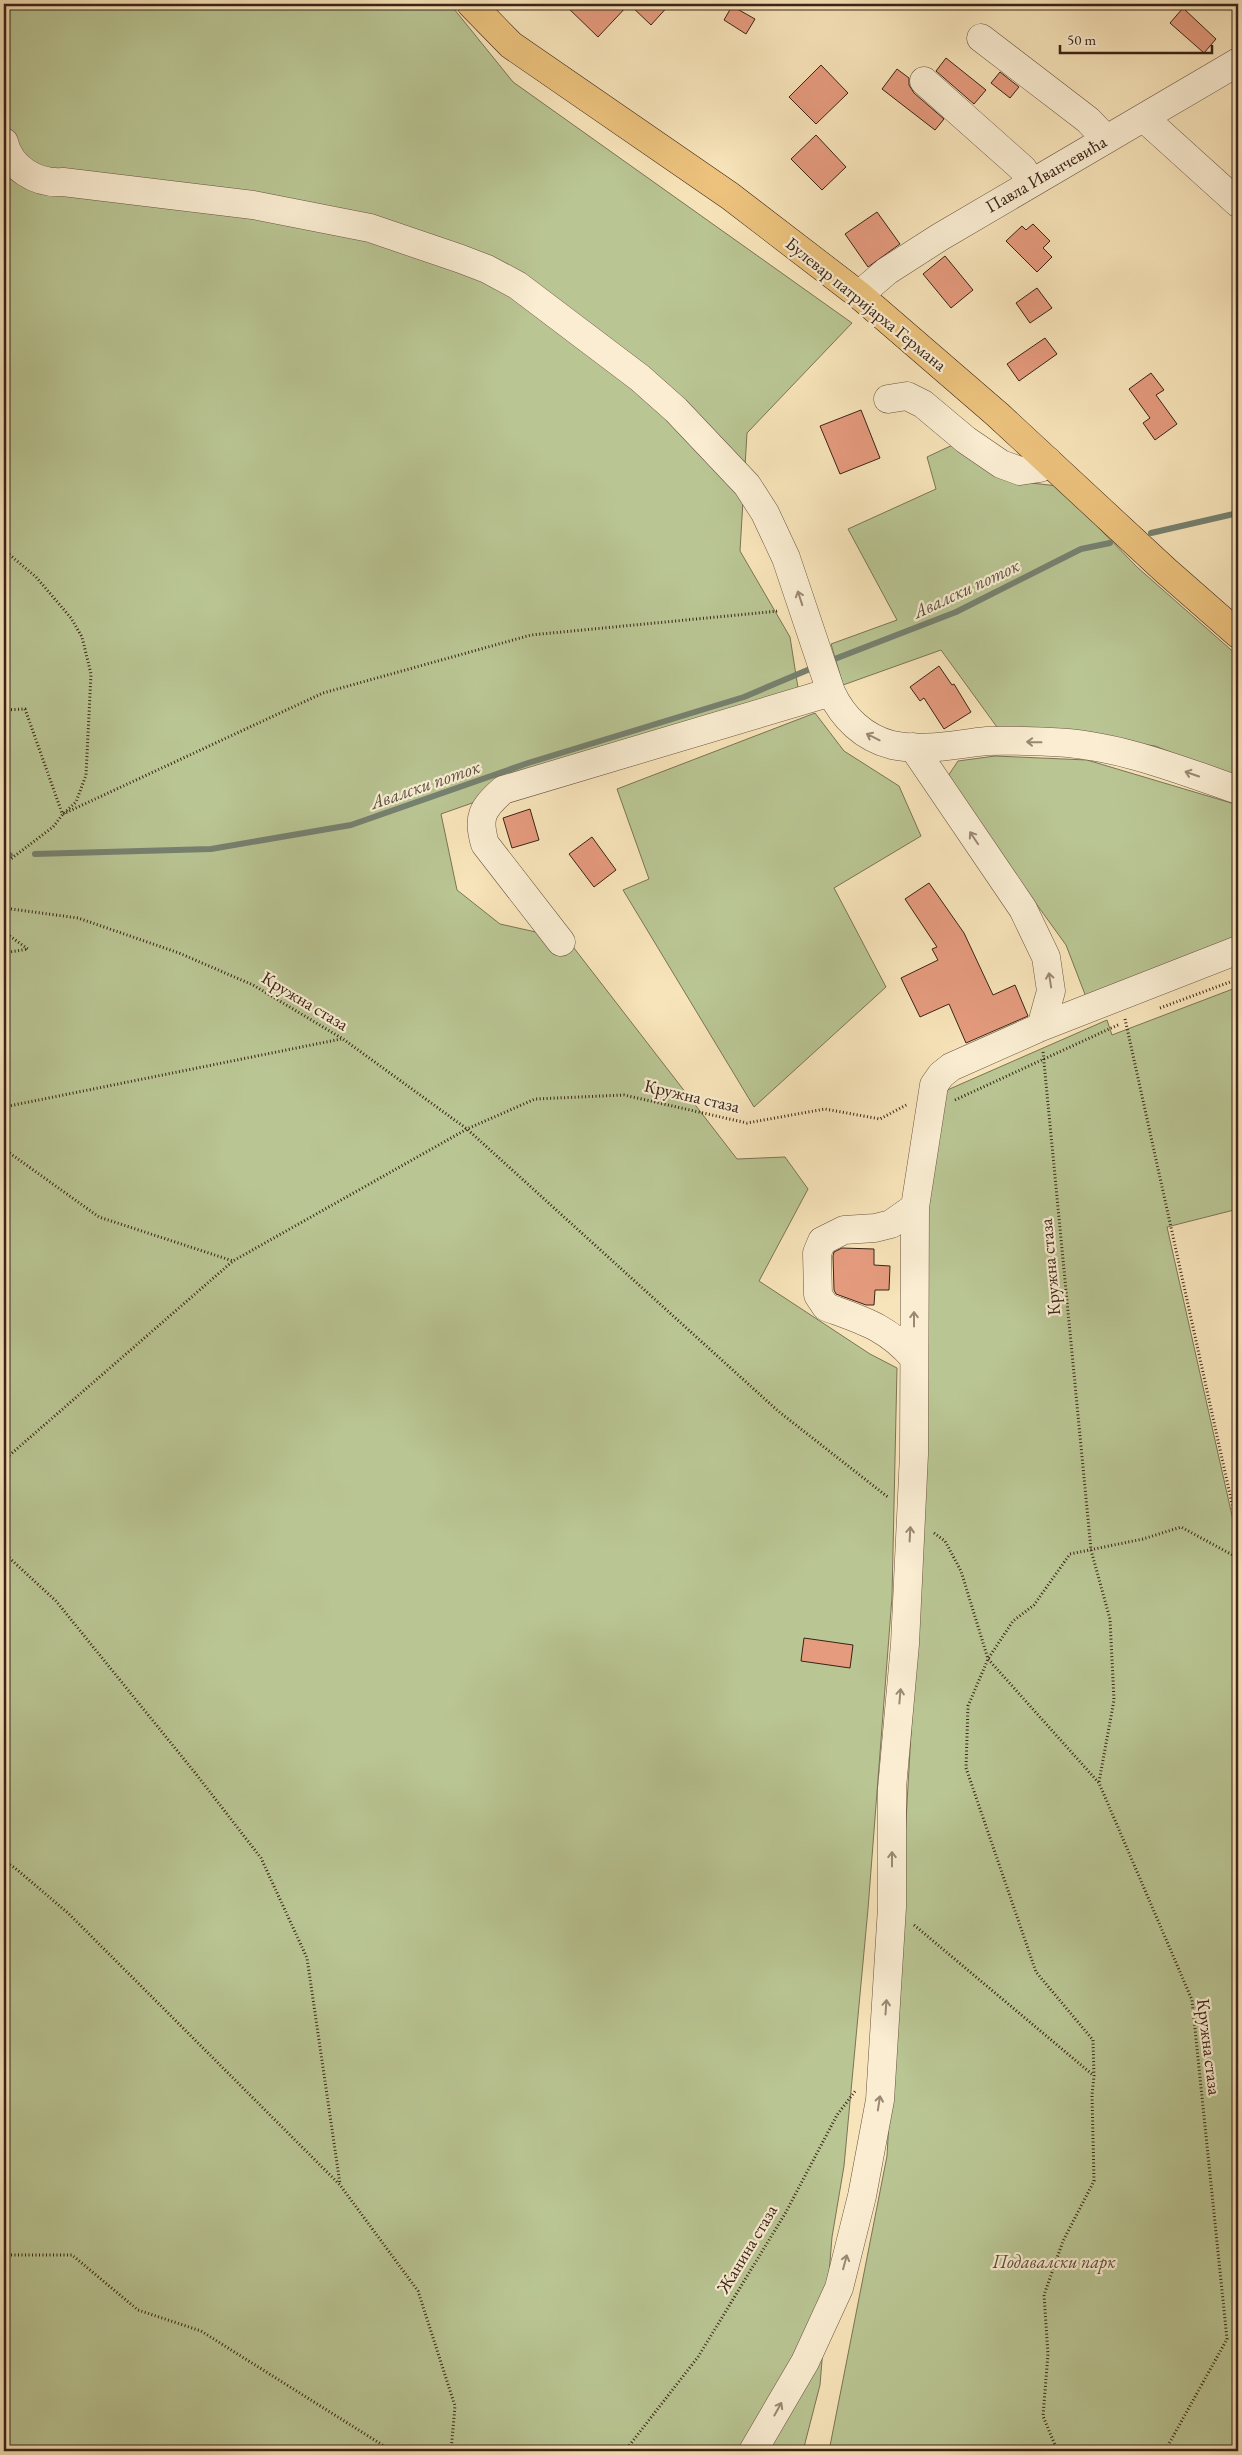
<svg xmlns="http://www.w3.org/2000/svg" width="1242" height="2455" font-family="'EB Garamond',serif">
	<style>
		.green { fill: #b9c593; stroke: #7a7455 }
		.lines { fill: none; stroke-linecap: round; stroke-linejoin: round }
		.stream { stroke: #768170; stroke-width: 6 }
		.building { fill: #e59b7e; stroke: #3a2317 }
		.minor-casing { stroke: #6a5340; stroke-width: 29 }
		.major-casing { stroke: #3a2317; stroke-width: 29 }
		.path { stroke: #3a2317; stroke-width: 3; stroke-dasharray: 1 2.5; stroke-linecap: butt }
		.minor { stroke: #faedd2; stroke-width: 28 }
		.major { stroke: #ecc27d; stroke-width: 28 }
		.oneway { stroke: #9a8874 }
		.labels { text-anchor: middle; stroke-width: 4.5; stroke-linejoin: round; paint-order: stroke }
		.street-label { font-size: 18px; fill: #3a2317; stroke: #faedd2 }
		.park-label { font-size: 18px; font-style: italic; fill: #5a4c36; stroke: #faedd2 }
		.water-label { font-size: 19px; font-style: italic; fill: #585243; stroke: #faedd2 }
	</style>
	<rect width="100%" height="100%" fill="#f8e4ba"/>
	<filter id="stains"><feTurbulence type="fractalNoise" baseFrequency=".004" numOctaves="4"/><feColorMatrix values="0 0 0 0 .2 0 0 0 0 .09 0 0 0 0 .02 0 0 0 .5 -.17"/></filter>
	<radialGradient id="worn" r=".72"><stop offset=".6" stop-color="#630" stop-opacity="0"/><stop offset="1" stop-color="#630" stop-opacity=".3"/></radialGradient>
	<path class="green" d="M4,4H450L513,82L852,323L747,433L740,551L790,637L798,688L441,814L457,890L500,924L567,939L737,1159L785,1157L808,1189L759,1281L870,1354L897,1368L892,1597L868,1909L844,2166L832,2237L820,2385L803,2451H4Z
		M959,442L1013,481L1058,486L1137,567L1238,656V779L1155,746L1061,733L1002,734L941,650L843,685L831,644L897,620L848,529L936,489L927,457Z
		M815,713L844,751L899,786L921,836L834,888L886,987L754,1107L623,890L649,879L617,789Z
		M995,756L1087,760L1238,805V943L1086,997L1066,945L946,779L958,761Z
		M1238,987V1209L1167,1227L1238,1542V2451H829L887,2156L926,1469L928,1327L926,1207L945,1091L1107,1020L1112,1035Z"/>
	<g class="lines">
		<path class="stream" d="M1151,533L1238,513
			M832,660L956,612L1081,549L1110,543
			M35,854L211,849L351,825L528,763L744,697L810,669
			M4,856L10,855"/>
	</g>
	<path class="building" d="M564,4H670L651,25L629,4L598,37Z
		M732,6L755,19L746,34L724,20Z
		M1183,8L1216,39L1204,53L1170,23Z
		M946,58L986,90L974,104L936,71Z
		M821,65L848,93L816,124L789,97Z
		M897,69L909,78V85L914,93L944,119L935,130L882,89Z
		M1000,72L1019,87L1010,98L991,83Z
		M816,135L846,167L822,190L791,159Z
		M877,212L900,244L868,267L845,234Z
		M1033,224L1050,241L1043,248L1052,257L1037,272L1006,241L1022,226L1026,230Z
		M945,256L973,290L951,308L923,274Z
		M1037,288L1052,308L1030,323L1016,303Z
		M1045,338L1057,354L1019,381L1007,364Z
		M1151,373L1164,390L1156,395L1177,424L1155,440L1143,423L1150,418L1129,389Z
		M861,410L880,458L840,474L820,426Z
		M939,666L952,685L954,684L971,712L944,729L924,698L920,701L910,687Z
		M530,809L539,840L512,848L503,818Z
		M592,837L616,870L594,887L569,854Z
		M929,883L964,933L993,995L1015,985L1028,1016L966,1043L949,1004L920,1017L901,978L938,960L932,949L937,947L905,899Z
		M842,1248L874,1249V1265L890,1266L889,1290H875L874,1305H866L836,1294L834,1290L833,1256L834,1252Z
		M804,1638L853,1645L850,1668L801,1661Z"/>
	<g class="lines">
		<defs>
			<path id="minor" d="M981,38L1088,120L1106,139
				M924,81L1023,169L1030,183
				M1144,118L1238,203
				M4,142C10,168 36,184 63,182L253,205L370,228L461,259L487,269L517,285L640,378L676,410L747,485L765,513L786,558L831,692C843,718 864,738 892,745C923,752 956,744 987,741C1008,740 1030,741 1051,742C1115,744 1178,769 1238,790
				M859,295L887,271L940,237L1238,62
				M888,399L907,396L923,404L966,440L1001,464L1020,471L1040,468L1048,461
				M913,747L1023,909L1046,957L1051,991L1041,1027
				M561,942L485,844C477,817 482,809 503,790L831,692
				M914,1358C887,1327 864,1321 826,1307L818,1295L817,1253L822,1241L844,1230L875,1228L891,1224L915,1207
				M753,2451L805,2362L839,2288L862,2196L880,2100L892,1907V1788L905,1644L914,1454L915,1207L934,1085L941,1075L951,1067L1041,1027L1238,950"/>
			<path id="major" d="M471,4L511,45L730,196L859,295L998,415L1165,570L1238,634"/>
		</defs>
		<use href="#minor" class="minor-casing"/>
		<use href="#major" class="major-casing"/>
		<path class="path" d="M4,550L36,577L71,618L82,637L91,674L86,775L76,802L63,814L53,827L4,864
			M4,710L25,709L62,813
			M63,814L323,693L531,635L779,611
			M4,908L78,918L179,953L253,985L343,1039L467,1129L778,1411L889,1498
			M4,932L28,949L4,953
			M1160,1008L1238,979
			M1125,1019L1238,1531
			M1043,1052L1091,1550L1110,1619L1114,1700L1099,1782
			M955,1100L1120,1024
			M4,1107L341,1039
			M4,1149L99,1217L233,1261
			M4,1460L233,1261L467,1129L535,1099L624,1095L747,1123L825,1109L880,1119L908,1104
			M934,1533L945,1541L961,1571L988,1659L1099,1783L1192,2000L1227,2339L1165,2451
			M4,1553L56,1601L196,1774L261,1858L307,1958L340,2184
			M4,1861L15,1868L68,1913L340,2185L418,2291L455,2406L451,2451
			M914,1925L1093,2075
			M4,2255H72L138,2310L201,2331L392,2451
			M625,2451L698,2357L786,2212L837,2115L856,2090
			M1055,2451V2445L1043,2416L1048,2354L1044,2295L1063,2241L1094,2181L1092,2095L1094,2076L1093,2040L1036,1972L966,1768L968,1706L988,1659L1013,1621L1034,1605L1070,1554L1143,1539L1181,1527L1238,1558"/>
		<use href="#minor" class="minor"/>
		<use href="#major" class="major"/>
	</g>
	<defs><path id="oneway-shaft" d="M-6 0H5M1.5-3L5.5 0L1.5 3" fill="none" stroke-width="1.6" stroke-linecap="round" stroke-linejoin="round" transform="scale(1.25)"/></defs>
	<g class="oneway">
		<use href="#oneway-shaft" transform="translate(800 598) rotate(-108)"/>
		<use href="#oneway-shaft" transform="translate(873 737) rotate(-153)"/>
		<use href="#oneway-shaft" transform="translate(1034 742) rotate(-179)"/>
		<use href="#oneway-shaft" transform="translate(1192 774) rotate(-161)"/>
		<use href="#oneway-shaft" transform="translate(974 838) rotate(-124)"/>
		<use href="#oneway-shaft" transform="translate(1050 980) rotate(-99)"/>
		<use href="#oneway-shaft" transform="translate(914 1319) rotate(-90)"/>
		<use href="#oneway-shaft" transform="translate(910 1534) rotate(-87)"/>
		<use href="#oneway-shaft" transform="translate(900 1696) rotate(-85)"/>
		<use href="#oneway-shaft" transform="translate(892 1859) rotate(-90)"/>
		<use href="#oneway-shaft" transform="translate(886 2007) rotate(-86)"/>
		<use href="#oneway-shaft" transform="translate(879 2103) rotate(-81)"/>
		<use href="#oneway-shaft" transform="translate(845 2262) rotate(-75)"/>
		<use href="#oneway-shaft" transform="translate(778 2409) rotate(-61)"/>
	</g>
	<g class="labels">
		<g class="street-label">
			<text transform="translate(1046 174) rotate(-30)" y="6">Павла Иванчевића</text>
			<text transform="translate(866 304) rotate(39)" y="6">Булевар патријарха Германа</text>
			<text transform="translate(305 1001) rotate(31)" y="6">Кружна стаза</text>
			<text transform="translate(692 1096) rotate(13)" y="6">Кружна стаза</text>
			<text transform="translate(1050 1267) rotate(-95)" y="6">Кружна стаза</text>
			<text transform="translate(1209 2047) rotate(83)" y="6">Кружна стаза</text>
			<text transform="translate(747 2249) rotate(-59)" y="6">Жанина стаза</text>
		</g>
		<g class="park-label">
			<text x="1054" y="2268">Подавалски парк</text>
		</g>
		<g class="water-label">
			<text transform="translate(966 588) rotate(-25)" y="7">Авалски поток</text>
			<text transform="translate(425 784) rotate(-19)" y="7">Авалски поток</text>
		</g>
	</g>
	<rect width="1242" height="2455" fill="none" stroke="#f8e4ba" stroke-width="20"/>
	<rect x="5" y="5" width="1232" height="2445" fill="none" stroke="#3a2317" stroke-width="2.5"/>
	<rect x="10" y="10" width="1222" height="2435" fill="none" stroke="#3a2317"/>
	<path d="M1060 45v8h152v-8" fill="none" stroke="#3a2317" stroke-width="2.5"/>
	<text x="1067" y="45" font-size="15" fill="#3a2317" stroke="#faedd2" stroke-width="4" paint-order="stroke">50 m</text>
	<rect width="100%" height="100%" filter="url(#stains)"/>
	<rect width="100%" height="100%" fill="url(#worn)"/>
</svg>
